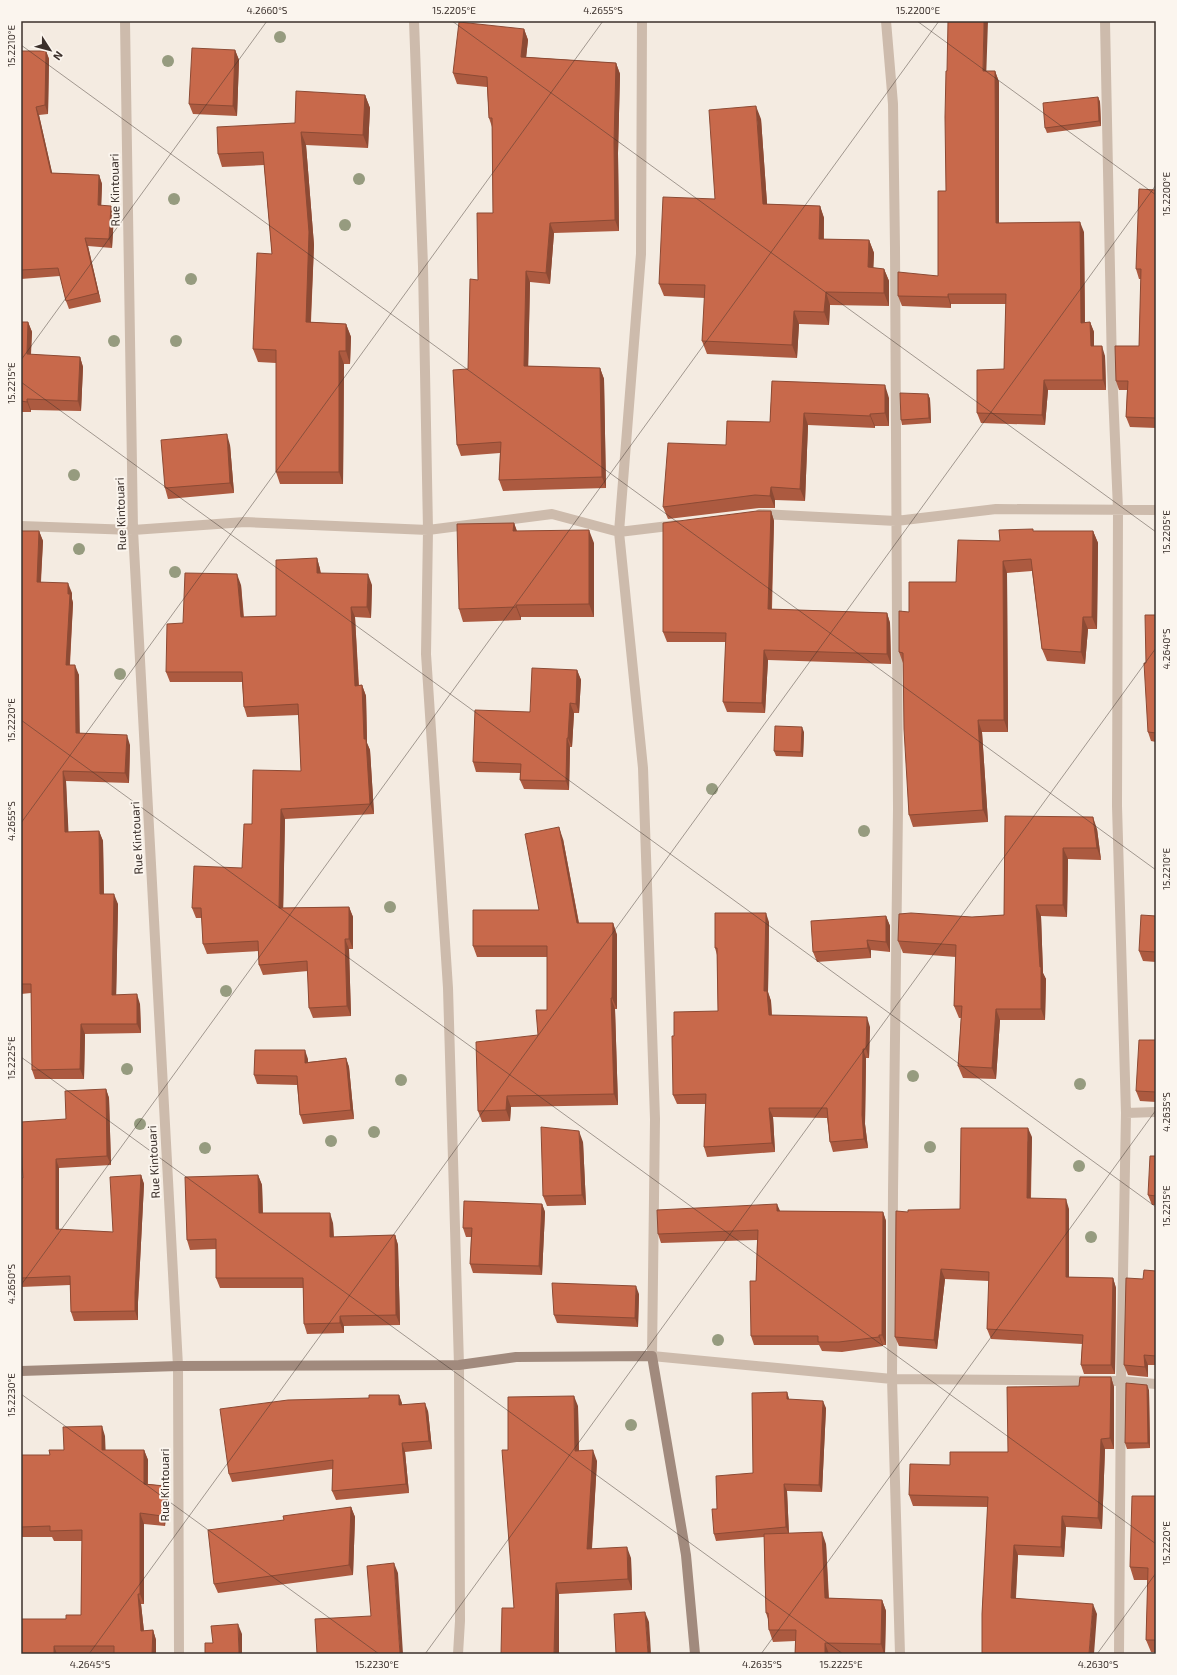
<svg xmlns="http://www.w3.org/2000/svg" width="1177" height="1675" font-family="'Exo 2',sans-serif">
	<style>
		.lines { fill: none; stroke-linecap: round; stroke-linejoin: round }
		.street { stroke: #cdbbac; stroke-width: 10 }
		.secondary { stroke: #a18a7d; stroke-width: 10 }
		.tree { fill: #969b7f }
		.wall { fill: #ac5a40 }
		.shaded-wall { fill: #8c4a34 }
		.building { fill: #c8694b; stroke: #8c4a34 }
		.ticks { fill: none; stroke: #3b302b; stroke-width: 1; stroke-opacity: 0.45 }
		.labels { text-anchor: middle; stroke-width: 4; stroke-linejoin: round; paint-order: stroke }
		.street-label { font-size: 12px; fill: #3b302b; stroke: #fbf5ee }
		.neatline { fill: none; stroke: #3b302b; stroke-width: 1.5 }
		.ticks-label { font-size: 10px; text-anchor: middle; fill: #3b302b }
	</style>
	<rect width="100%" height="100%" fill="#f4ebe1"/>
	<g class="lines">
		<path class="street" d="M125,21L133,530L178,1366L179,1654
			M414,21L423,266L428,530L426,654L448,988L459,1365L460,1621L458,1654
			M642,21L641,254L619,532L643,768L655,1119L652,1356L892,1379L1121,1381L1156,1384
			M886,21L893,104L895,248L898,809L893,1192L892,1379L900,1654
			M1105,21L1112,369L1118,509L1117,806L1126,1113L1121,1381L1119,1654
			M760,514L896,521L996,509L1156,510
			M21,526L133,530L245,522L428,530L552,514L619,532L677,525
			M1126,1113L1156,1112"/>
		<path class="secondary" d="M21,1371L178,1366L459,1365L516,1357L652,1356L686,1555L695,1654"/>
	</g>
	<g class="tree">
		<circle cx="280" cy="37" r="6"/>
		<circle cx="168" cy="61" r="6"/>
		<circle cx="359" cy="179" r="6"/>
		<circle cx="174" cy="199" r="6"/>
		<circle cx="345" cy="225" r="6"/>
		<circle cx="191" cy="279" r="6"/>
		<circle cx="114" cy="341" r="6"/>
		<circle cx="176" cy="341" r="6"/>
		<circle cx="74" cy="475" r="6"/>
		<circle cx="79" cy="549" r="6"/>
		<circle cx="175" cy="572" r="6"/>
		<circle cx="120" cy="674" r="6"/>
		<circle cx="712" cy="789" r="6"/>
		<circle cx="864" cy="831" r="6"/>
		<circle cx="390" cy="907" r="6"/>
		<circle cx="226" cy="991" r="6"/>
		<circle cx="127" cy="1069" r="6"/>
		<circle cx="913" cy="1076" r="6"/>
		<circle cx="401" cy="1080" r="6"/>
		<circle cx="1080" cy="1084" r="6"/>
		<circle cx="140" cy="1124" r="6"/>
		<circle cx="374" cy="1132" r="6"/>
		<circle cx="331" cy="1141" r="6"/>
		<circle cx="930" cy="1147" r="6"/>
		<circle cx="205" cy="1148" r="6"/>
		<circle cx="1079" cy="1166" r="6"/>
		<circle cx="1091" cy="1237" r="6"/>
		<circle cx="718" cy="1340" r="6"/>
		<circle cx="631" cy="1425" r="6"/>
	</g>
	<path class="wall" d="M524,29L528,40L526,57L616,63L620,74L618,153L619,231L554,233L550,284L530,282L528,366L600,368L604,379L606,488L503,491L499,480L500,453L461,456L457,445L468,369L478,280L493,213L492,127L489,118L487,87L457,84L453,73Z
		M235,50L239,60L237,116L193,114L189,104Z
		M21,51H46L49,59L48,114L39,115L52,173L99,175L102,184L101,205L114,214L112,248L88,246L101,302L69,309L66,301L60,276L21,279Z
		M947,71H995L999,82V223L1084,232L1085,323L1090,322L1094,332V346L1105,356L1106,390H1048L1045,425L981,423L977,413L1004,369L1006,304H951V308L902,306L898,296L938,276L946,191Z
		M365,95L370,108L368,148L306,145L314,245L311,322L346,324L351,337L350,364H344L343,484H280L276,472V363L258,362L253,349L272,254L264,165L222,167L218,154Z
		M1098,97L1100,102L1101,126L1047,133L1045,128Z
		M761,119L767,204L820,206L824,218V239L869,240L874,253L873,268L884,269L889,281V306L830,305L829,325L799,324L797,358L707,354L702,341L705,298L664,296L659,284L715,199Z
		M1156,190V428L1130,427L1126,417L1127,390H1119L1116,381L1139,346L1141,279H1139L1136,269Z
		M21,322H28L32,332L31,355L80,357L83,367L81,411L31,410V412H21Z
		M772,381L889,398V426H875V428L808,425L805,501L775,500V508H759L668,519L663,507L726,445L770,422Z
		M928,394L930,399L931,423L902,425L901,420Z
		M230,445L234,493L168,499L165,488Z
		M771,511L774,521L772,609L887,613L890,623L891,664L768,660L765,713L727,712L723,702L726,642H667L663,632Z
		M514,523L517,531L594,543V617H521V620L463,622L459,609Z
		M21,531H39L43,541L41,582L72,593V599L73,603L70,665L79,675V733L130,745L129,783L66,781L68,832L99,831L103,841L104,894L118,904L116,995L140,1004L141,1033L85,1034L84,1079H35L32,1070L31,993L21,994Z
		M1033,531H1093L1098,543L1097,629H1088L1085,664L1047,661L1042,649L1032,571L1007,573L1008,732H982L988,822L913,827L909,815L903,663L899,652L909,612L956,582L1000,541Z
		M317,558L320,569L321,573L372,585L371,618L355,617L359,685H362L366,696L367,743L370,750L374,814L285,819L283,908L349,907L353,917V949H349L351,1016L313,1018L309,1008L308,971L263,975L259,965V951L207,954L203,944L202,918H196L192,908L242,868L252,824L301,771L299,715L247,717L244,707L242,682H170L166,672L183,623L241,585L244,617L276,616Z
		M1156,615V742L1151,741L1148,732L1146,663Z
		M577,670L581,680L579,713H574L572,747H570L569,790L524,789L520,780V773L476,772L473,762Z
		M804,732L803,757L776,756L774,751Z
		M1005,816L1097,829L1101,860L1068,859L1067,917L1041,916L1043,973L1046,979L1045,1020H1000L996,1079L963,1078L958,1066L961,1018H959L954,1006L956,957L903,953L898,941L972,917L1004,915Z
		M563,839L579,923H613L617,935V1009H615L618,1105L511,1107L510,1121L482,1122L478,1111L538,1035L547,1010V957H477L473,946L539,910Z
		M886,916L890,926V952L871,950V958L817,962L813,952Z
		M1156,916V962L1143,961L1139,951Z
		M769,922L768,992L771,1001L772,1015L870,1027L869,1058H866L865,1124L868,1148L833,1152L830,1142L827,1118L773,1117L775,1152L707,1157L704,1147L705,1104H677L673,1095L718,1011L717,955L715,948Z
		M1156,1040V1102L1140,1101L1136,1091Z
		M346,1058L349,1067L354,1119L303,1124L300,1115L297,1085L257,1084L254,1075L308,1059V1062Z
		M106,1089L109,1098L111,1165L59,1168V1230L113,1232L141,1175L144,1184L138,1302V1320L74,1321L71,1312L70,1285L21,1287V1178H23L66,1119Z
		M1032,1137L1031,1198L1069,1209V1277L1113,1278L1116,1288L1115,1374H1084L1081,1365L1082,1344L991,1339L987,1329L989,1281L945,1279L937,1349L899,1346L895,1337L908,1212L960,1209Z
		M583,1142L586,1205L547,1206L543,1196Z
		M1156,1156V1205H1152L1148,1195Z
		M258,1175L262,1185L263,1213L333,1223L334,1237L395,1235L398,1245L400,1325L344,1326V1333L307,1334L304,1324L303,1288H220L216,1278V1249L190,1250L187,1240Z
		M542,1204L545,1212L542,1275L473,1273L470,1264L471,1237H466L463,1228Z
		M780,1211L883,1212L886,1221V1345H883V1346L842,1352L822,1351L819,1345H754L751,1336L756,1281L757,1240L661,1243L658,1234Z
		M1156,1271V1365H1148V1377L1128,1375L1124,1365L1143,1279Z
		M639,1294L638,1327L557,1323L554,1315Z
		M1111,1377L1114,1387V1449H1105L1102,1529L1066,1527L1064,1557L1018,1555L1016,1598L1097,1614H982L988,1507L913,1506L909,1495L950,1465L1008,1452L1079,1386Z
		M1149,1390L1150,1448L1127,1449L1125,1443Z
		M787,1392L789,1399L826,1408L822,1492L787,1491L789,1533L826,1544L829,1598L882,1600L886,1611L885,1654H795V1641L773,1642L769,1630L768,1619L766,1613L764,1537L716,1541L714,1534L717,1509L753,1473Z
		M399,1395L402,1405L428,1411L432,1449L405,1452L409,1493L336,1500L332,1491L333,1469L232,1482L229,1474L369,1398Z
		M578,1406L579,1451L597,1461L592,1549L631,1558L632,1590L559,1594V1654L514,1608L508,1450Z
		M105,1436V1450H144L148,1460V1484L165,1486L168,1496L165,1526L144,1524V1604H141L144,1631L153,1630L156,1640V1654H21L66,1619L81,1615L82,1541H54L52,1537H21V1455H50Z
		M1156,1496V1652H1151L1146,1640L1148,1580H1134L1130,1567Z
		M351,1507L355,1517L353,1575L218,1593L214,1584L284,1520Z"/>
	<path class="shaded-wall" d="M984,21H988L986,81L983,71Z
		M524,29L528,40L525,68L521,57Z
		M235,50L239,60L237,116L233,106Z
		M46,51L49,59L48,114L45,105Z
		M616,63L620,74L618,153L619,231L615,220L614,143Z
		M995,71L999,82V233L996,223Z
		M365,95L370,108L368,148L363,135Z
		M1098,97L1100,102L1101,126L1099,121Z
		M756,106L761,119L768,217L763,204Z
		M36,107L39,115L54,181L51,173Z
		M301,132L306,145L314,245L310,335L306,322Z
		M99,175L102,184L101,213L98,205Z
		M111,206L114,214L112,248L109,239Z
		M820,206L824,218L823,252L819,239Z
		M1080,222L1084,232L1085,333L1081,323Z
		M550,223L554,233L550,284L546,273Z
		M85,238L88,246L101,302L98,293Z
		M869,240L874,253L873,280L868,267Z
		M884,269L889,281V306L884,293Z
		M526,271L530,282L528,376L524,366Z
		M826,292L830,305L829,325L824,312Z
		M948,294L951,304V308L948,297Z
		M794,311L799,324L797,358L792,345Z
		M28,322L32,332L30,365L27,354Z
		M1090,322L1094,332V356L1091,346Z
		M346,324L351,337L350,364L346,351Z
		M1102,346L1105,356L1106,390L1103,380Z
		M339,351L344,364L343,484L339,472Z
		M80,357L83,367L81,411L78,401Z
		M600,368L604,379L606,488L602,477Z
		M1044,380L1048,390L1045,425L1042,415Z
		M885,385L889,398V426L885,413Z
		M928,394L930,399L931,423L929,418Z
		M27,399L31,410V412L27,402Z
		M804,413L808,425L805,501L800,489Z
		M870,414L875,426V428L870,416Z
		M227,434L230,445L234,493L230,483Z
		M771,487L775,500V508L770,496Z
		M771,511L774,521L771,619L768,609Z
		M514,523L518,535L513,531Z
		M589,530L594,543V617L589,604Z
		M39,531L43,541L40,592L37,582Z
		M1093,531L1098,543L1097,629L1092,617Z
		M317,558L320,569L321,583L317,573Z
		M1003,561L1007,573L1008,732L1004,720Z
		M237,574L241,585L244,627L241,617Z
		M368,574L372,585L371,618L367,607Z
		M68,583L72,593V599L73,603L69,675L66,665Z
		M516,605L521,617V620L516,607Z
		M351,607L355,617L359,696L355,686Z
		M887,613L890,623L891,664L887,654Z
		M1083,617L1088,629L1085,664L1081,652Z
		M764,650L768,660L765,713L762,703Z
		M75,665L79,675L80,743L76,733Z
		M577,670L581,680L579,713L576,704Z
		M362,685L366,696L367,743L370,750L374,814L370,804L364,739Z
		M570,703L574,713L572,747L568,738Z
		M978,720L982,732L988,822L983,810Z
		M802,727L804,732L803,757L801,752Z
		M127,735L130,745L129,783L125,773Z
		M567,738L570,747L569,790L566,781Z
		M63,771L66,781L69,842L65,832Z
		M281,809L285,819L283,918L279,908Z
		M1093,817L1097,829L1101,860L1097,848Z
		M559,827L563,839L581,935L577,923Z
		M99,831L103,841L104,904L100,894Z
		M1063,848L1068,859L1067,917L1063,905Z
		M114,894L118,904L116,1005L112,995Z
		M1036,905L1041,916L1043,973L1046,979L1045,1020L1041,1009Z
		M349,907L353,917V949L349,939Z
		M766,913L769,922L768,992L771,1001L772,1025L769,1015L764,991Z
		M886,916L890,926V952L886,942Z
		M613,923L617,935V1009L612,998Z
		M345,939L349,949L351,1016L347,1006Z
		M867,940L871,950V958L868,948Z
		M137,994L140,1004L141,1033L137,1024Z
		M611,998L615,1009L618,1105L614,1094Z
		M996,1009L1000,1020L996,1079L992,1068Z
		M867,1017L870,1027L869,1058L866,1049Z
		M81,1024L85,1034L84,1079L80,1069Z
		M863,1049L866,1058L865,1124L868,1148L864,1139L862,1115Z
		M305,1050L308,1059V1071L305,1063Z
		M346,1058L349,1067L354,1119L351,1110Z
		M106,1089L109,1098L111,1165L107,1156Z
		M507,1096L511,1107L510,1121L506,1110Z
		M769,1108L773,1117L775,1152L772,1143Z
		M1028,1128L1032,1137L1030,1207L1027,1198Z
		M579,1131L583,1142L586,1205L582,1195Z
		M56,1159L59,1168V1238L56,1229Z
		M141,1175L144,1184L138,1302V1320L135,1311V1293Z
		M258,1175L262,1185L263,1223L259,1213Z
		M1066,1199L1069,1209V1286L1066,1277Z
		M542,1204L545,1212L542,1275L539,1266Z
		M777,1204L781,1213L777,1211Z
		M883,1212L886,1221V1345L882,1335Z
		M330,1213L333,1223L334,1247L330,1237Z
		M395,1235L398,1245L400,1325L396,1315Z
		M941,1269L945,1279L937,1349L934,1340Z
		M1113,1278L1116,1288L1115,1374L1111,1365Z
		M636,1286L639,1294L638,1327L635,1318Z
		M340,1316L344,1326V1333L340,1323Z
		M879,1335L883,1345V1346L879,1337Z
		M1144,1355L1148,1365V1377L1145,1367Z
		M1111,1377L1114,1387V1449L1110,1438Z
		M1147,1385L1149,1390L1150,1448L1148,1443Z
		M787,1392L789,1399H787Z
		M399,1395L402,1403V1413L399,1405Z
		M574,1396L578,1406L579,1462L575,1451Z
		M823,1401L826,1408L822,1492L819,1485Z
		M425,1403L428,1411L432,1449L429,1441Z
		M102,1426L105,1436L106,1460L102,1450Z
		M1101,1439L1105,1449L1102,1529L1098,1518Z
		M402,1443L405,1452L409,1493L406,1484Z
		M144,1450L148,1460L147,1494L144,1484Z
		M593,1450L597,1461L591,1560L587,1549Z
		M784,1484L787,1491L789,1535L786,1527Z
		M165,1486L168,1496L165,1526L162,1516Z
		M351,1507L355,1517L353,1575L349,1565Z
		M140,1513L144,1524V1604L140,1594Z
		M1062,1516L1066,1527L1064,1557L1061,1547Z
		M822,1532L826,1544L829,1610L825,1598Z
		M1014,1545L1018,1555L1015,1608L1011,1598Z
		M627,1547L631,1558L632,1590L628,1579Z
		M394,1563L398,1573L403,1654H400Z
		M556,1583L559,1594V1654H554Z
		M138,1594L141,1604L145,1641L141,1631Z
		M882,1600L886,1611L885,1654H884L881,1644Z
		M1093,1604L1097,1614L1094,1654H1089Z
		M645,1612L649,1622L651,1654H648Z
		M238,1624L242,1634V1654H239Z
		M153,1630L156,1640V1654H152Z
		M825,1643L829,1654H825Z
		M54,1646L57,1654H54Z"/>
	<path class="building" d="M948,21H984L983,71H995L996,223L1080,222L1081,323L1090,322L1091,346H1102L1103,380H1044L1042,415L977,413V370L1004,369L1006,294H948V297L898,296V272L938,276V191H946L945,117L946,71H947Z
		M459,22L524,29L521,57L616,63L614,143L615,220L550,223L546,273L526,271L524,366L600,368L602,477L499,480L501,442L457,445L453,370L468,369L470,279L478,280L477,213H493L492,118H489L487,77L453,73Z
		M192,48L235,50L233,106L189,104Z
		M21,51H46L45,105L36,107L51,173L99,175L98,205L111,206L109,239L85,238L98,293L66,301L58,268L21,270Z
		M296,91L365,95L363,135L301,132L309,232L306,322L346,324V351H339V472H276V350L253,349L257,253L272,254L263,152L218,154L217,127L295,123Z
		M1098,97L1099,121L1045,128L1043,103Z
		M756,106L763,204L820,206L819,239L869,240L868,267L884,269V293L826,292L824,312L794,311L792,345L702,341L705,285L659,284L663,197L715,199L709,110Z
		M1139,189L1156,190V418L1126,417L1128,381H1116L1115,346H1139L1141,269H1136Z
		M21,322H28L27,354L80,357L78,401L27,399V402L21,401Z
		M772,381L885,385V413L870,414V416L804,413L800,489L771,487L770,496L755,495L663,507L668,443L726,445L727,421L770,422Z
		M900,393L928,394L929,418L901,420Z
		M227,434L230,483L165,488L161,440Z
		M757,511H771L768,609L887,613V654L764,650L762,703L723,702L726,633L663,632V523Z
		M514,523L513,531L589,530V604L516,605V607L459,609L457,524Z
		M1033,529V531H1093L1092,617H1083L1081,652L1042,649L1031,559L1003,561L1004,720H978L983,810L909,815L904,729L903,653L899,652V611L909,612V582H956L958,540L1000,541L999,530Z
		M21,531H39L37,582L68,583V594H70L66,665H75L76,733L127,735L125,773L63,771L65,832L99,831L100,894H114L112,995L137,994V1024H81L80,1069L32,1070L31,984H21Z
		M317,558V573L368,574L367,607H351L355,686L362,685L364,739H366L370,804L281,809L279,908L349,907V939H345L347,1006L309,1008L307,961L259,965L258,941L203,944L201,908H192L194,866L242,868L244,824H252L253,770L301,771L298,704L244,707L242,672H166L167,624L183,623L185,573L237,574L241,617L276,616V560Z
		M1145,615H1156V733L1148,732L1144,663H1146Z
		M532,668L577,670L576,704L570,703L568,738H567L566,781L520,780L521,764L473,762L475,710L530,712Z
		M775,726L802,727L801,752L774,751Z
		M1005,816L1093,817L1097,848H1063V905H1036L1040,967H1041V1009H996L992,1068L958,1066L962,1006H954L956,945L898,941L899,914L911,913L972,917L1004,915Z
		M559,827L577,923H613L612,998H611L614,1094L507,1096L506,1110L478,1111L476,1042L538,1035L536,1010H547V946H473V910H539L525,834Z
		M715,913H766L764,991H767L769,1015L867,1017L866,1049H863L862,1115L864,1139L830,1142L827,1108H769L772,1143L704,1147L706,1094L673,1095L672,1036H674V1012L718,1011L717,948H715Z
		M1141,915L1156,916V952L1139,951Z
		M886,916V942L867,940L868,948L813,952L811,921Z
		M1139,1040H1156V1092L1136,1091Z
		M255,1050H305V1063L346,1058L351,1110L300,1115L297,1076L254,1075Z
		M106,1089L107,1156L56,1159V1229L113,1232L110,1177L141,1175L135,1293V1311L71,1312L70,1276L21,1278V1178H23L21,1145V1122L66,1119L65,1091Z
		M541,1127L579,1131L582,1195L543,1196Z
		M961,1128H1028L1027,1198L1066,1199V1277L1113,1278L1111,1365H1081L1083,1335L987,1329L989,1272L941,1269L934,1340L895,1337L896,1211L908,1212V1210L960,1209Z
		M1150,1156H1156V1196L1148,1195Z
		M258,1175L259,1213H330V1237L395,1235L396,1315L340,1316V1323L304,1324L303,1278H216V1239L187,1240L185,1177Z
		M464,1201L542,1204L539,1266L470,1264L472,1228H463Z
		M777,1204V1211L883,1212L882,1335H879V1337L839,1342H818V1336H751L750,1281H756L758,1230L658,1234L657,1210Z
		M1144,1270L1156,1271V1356L1144,1355L1145,1367L1124,1365L1126,1278L1143,1279Z
		M552,1283L636,1286L635,1318L554,1315Z
		M1080,1377H1111L1110,1438L1101,1439L1098,1518L1062,1516L1061,1547L1014,1545L1011,1598L1093,1604L1089,1654H982V1614L988,1497L909,1495L910,1464L950,1465V1452H1008L1007,1387L1079,1386Z
		M1126,1383L1147,1385L1148,1443H1125Z
		M787,1392V1399L823,1401L819,1485L784,1484L786,1527L714,1534L712,1509H717L716,1476L753,1473L752,1393Z
		M369,1395H399V1405L425,1403L429,1441L402,1443L406,1484L332,1491L333,1460L229,1474L220,1409L288,1400L369,1398Z
		M574,1396L575,1451L593,1450L587,1549L627,1547L628,1579L556,1583L554,1654H501L502,1608H514L502,1450H508V1397Z
		M102,1426V1450H144V1484L165,1486L162,1516L140,1513V1594H138L141,1631L153,1630L152,1654H114V1646H54V1654H21V1619H66V1615H81L82,1530L50,1531V1526L21,1527V1455H50L49,1450H64L63,1427Z
		M1132,1496H1156V1640H1146L1148,1568L1130,1567Z
		M351,1507L349,1565L214,1584L208,1530L284,1520L283,1516Z
		M822,1532L825,1598L882,1600L881,1644L825,1643V1654H795L796,1630H769L768,1613H766L764,1534Z
		M394,1563L400,1654H317L315,1619L371,1616L367,1566Z
		M645,1612L648,1654H616L614,1614Z
		M238,1624L239,1654H205V1643H213L211,1626Z"/>
	<path class="ticks" d="M452,21L1156,532M917,21L1156,195M21,45L1156,870M21,360L267,21M21,382L1156,1207M21,720L1156,1544M21,823L603,21M21,1057L843,1654M21,1285L939,21M21,1394L379,1654M89,1654L1156,185M425,1654L1156,648M761,1654L1156,1110M1097,1654L1156,1573"/>
	<g class="labels">
		<g class="street-label">
			<text transform="translate(115 190) rotate(-91)" y="4">Rue Kintouari</text>
			<text transform="translate(121 514) rotate(-92)" y="4">Rue Kintouari</text>
			<text transform="translate(137 838) rotate(-93)" y="4">Rue Kintouari</text>
			<text transform="translate(154 1162) rotate(-93)" y="4">Rue Kintouari</text>
			<text transform="translate(165 1485) rotate(-90)" y="4">Rue Kintouari</text>
		</g>
	</g>
	<rect width="1177" height="1675" fill="none" stroke="#fbf5ee" stroke-width="44"/>
	<g transform="translate(50 50) rotate(126)" stroke="#fbf5ee" stroke-width="3" paint-order="stroke">
	<path d="M0-3L7 15L0 10L-7 15Z" fill="#3b302b"/>
	<text y="-6" font-size="11" font-weight="bold" text-anchor="middle" fill="#3b302b">N</text>
	</g>
	<rect x="22" y="22" width="1133" height="1631" class="neatline"/>
	<g class="ticks-label">
		<text x="267" y="14">4.2660°S</text>
		<text x="454" y="14">15.2205°E</text>
		<text x="603" y="14">4.2655°S</text>
		<text x="918" y="14">15.2200°E</text>
		<text transform="translate(11 46) rotate(-90)" y="4">15.2210°E</text>
		<text transform="translate(1166 194) rotate(-90)" y="4">15.2200°E</text>
		<text transform="translate(11 383) rotate(-90)" y="4">15.2215°E</text>
		<text transform="translate(1166 532) rotate(-90)" y="4">15.2205°E</text>
		<text transform="translate(1166 649) rotate(-90)" y="4">4.2640°S</text>
		<text transform="translate(11 720) rotate(-90)" y="4">15.2220°E</text>
		<text transform="translate(11 821) rotate(-90)" y="4">4.2655°S</text>
		<text transform="translate(1166 869) rotate(-90)" y="4">15.2210°E</text>
		<text transform="translate(11 1058) rotate(-90)" y="4">15.2225°E</text>
		<text transform="translate(1166 1112) rotate(-90)" y="4">4.2635°S</text>
		<text transform="translate(1166 1206) rotate(-90)" y="4">15.2215°E</text>
		<text transform="translate(11 1284) rotate(-90)" y="4">4.2650°S</text>
		<text transform="translate(11 1395) rotate(-90)" y="4">15.2230°E</text>
		<text transform="translate(1166 1543) rotate(-90)" y="4">15.2220°E</text>
		<text x="90" y="1668">4.2645°S</text>
		<text x="377" y="1668">15.2230°E</text>
		<text x="762" y="1668">4.2635°S</text>
		<text x="841" y="1668">15.2225°E</text>
		<text x="1098" y="1668">4.2630°S</text>
	</g>
</svg>
